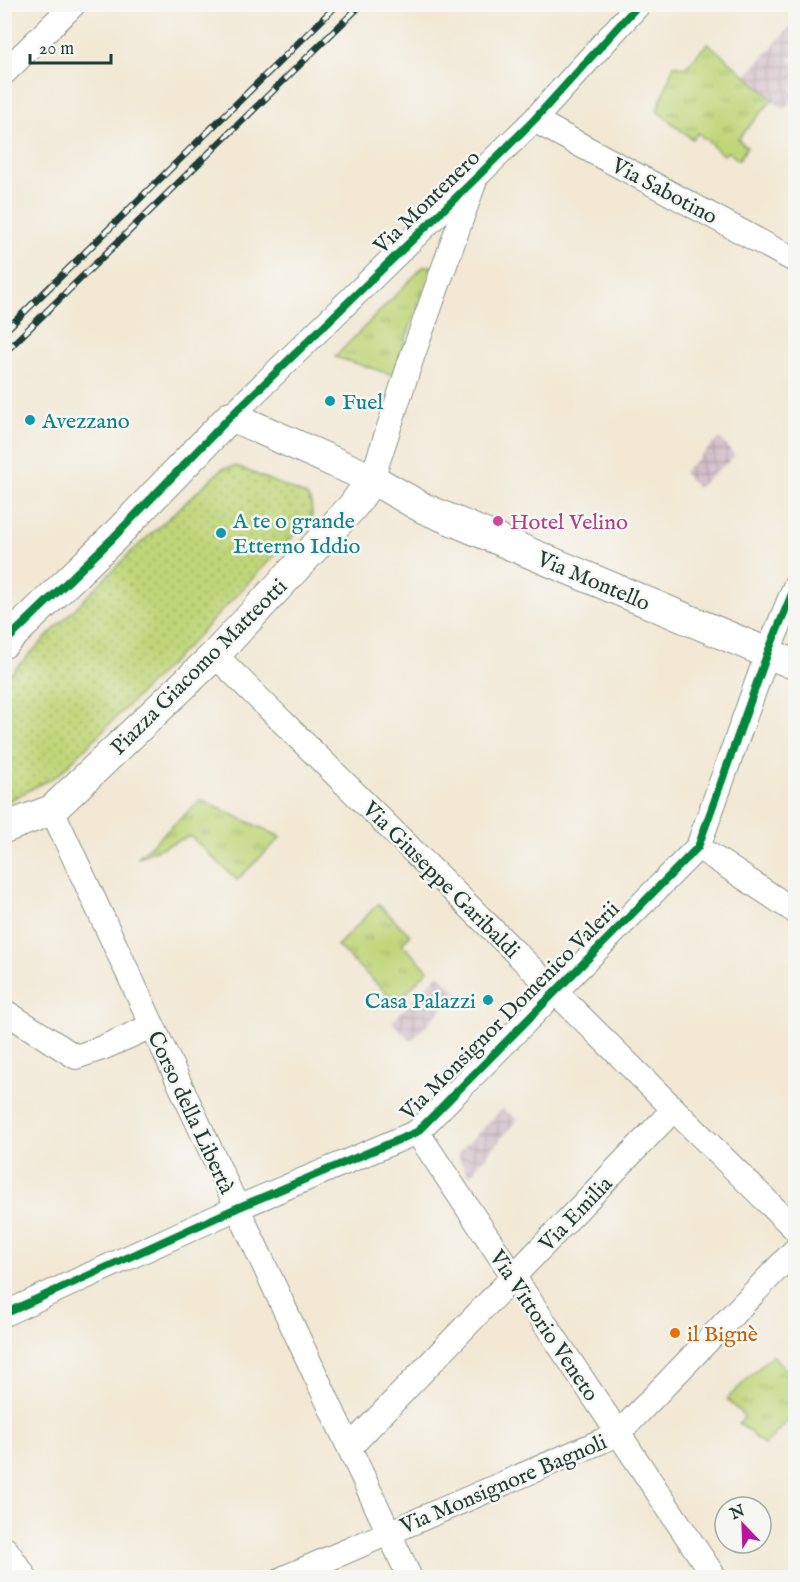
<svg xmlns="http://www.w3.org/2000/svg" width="800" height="1582" font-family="'IM FELL English',serif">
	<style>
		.industrial { fill: url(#industrial-grid) }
		.grass { fill: url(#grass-tufts); stroke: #708a56; stroke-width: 1.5 }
		.garden { fill: url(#garden-dots); stroke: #708a56; stroke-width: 1.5 }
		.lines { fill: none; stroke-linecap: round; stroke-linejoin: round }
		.minor-casing { stroke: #889284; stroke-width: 26 }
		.tertiary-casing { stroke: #889284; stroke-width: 32 }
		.minor { stroke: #fff; stroke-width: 24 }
		.tertiary { stroke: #fff; stroke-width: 30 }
		.rail-casing { stroke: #1f3d34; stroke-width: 7 }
		.rail { stroke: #f6f6f2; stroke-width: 4.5; stroke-dasharray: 14; stroke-linecap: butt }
		.cycleway-casing { stroke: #f6f6f2; stroke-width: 11 }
		.cycleway { stroke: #00873e; stroke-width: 8 }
		.culture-dot { fill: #0f9aa8; stroke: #f6f6f2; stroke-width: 2 }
		.hotel-dot { fill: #d1479c; stroke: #f6f6f2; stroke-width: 2 }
		.food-dot { fill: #e8710a; stroke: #f6f6f2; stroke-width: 2 }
		.labels { text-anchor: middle; stroke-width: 5; stroke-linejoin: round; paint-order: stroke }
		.street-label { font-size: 22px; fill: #1f3d34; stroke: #f6f6f2 }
		.culture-label { font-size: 22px; fill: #0d838f; stroke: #f6f6f2; text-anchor: start }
		.hotel-label { font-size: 22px; fill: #b23c85; stroke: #f6f6f2; text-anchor: start }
		.food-label { font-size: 22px; fill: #c56008; stroke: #f6f6f2; text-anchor: start }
	</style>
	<defs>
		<pattern id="industrial-grid" width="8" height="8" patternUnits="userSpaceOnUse" patternTransform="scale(1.5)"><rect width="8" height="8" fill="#d2bdc7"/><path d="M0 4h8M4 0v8" fill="none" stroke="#aa9ba2"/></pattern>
		<pattern id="grass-tufts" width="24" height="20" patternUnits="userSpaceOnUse" patternTransform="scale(1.5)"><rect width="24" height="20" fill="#c0d679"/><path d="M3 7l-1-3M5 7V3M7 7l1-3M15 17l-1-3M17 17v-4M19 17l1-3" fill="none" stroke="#9baf64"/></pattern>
		<pattern id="garden-dots" width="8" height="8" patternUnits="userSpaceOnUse" patternTransform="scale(1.5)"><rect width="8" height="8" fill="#c0d679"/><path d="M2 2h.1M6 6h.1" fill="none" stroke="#9baf64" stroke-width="1.8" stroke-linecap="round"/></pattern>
	</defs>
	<rect width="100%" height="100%" fill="#f6f6f2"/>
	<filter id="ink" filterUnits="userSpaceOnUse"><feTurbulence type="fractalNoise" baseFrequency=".0167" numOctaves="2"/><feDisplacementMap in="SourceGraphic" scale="12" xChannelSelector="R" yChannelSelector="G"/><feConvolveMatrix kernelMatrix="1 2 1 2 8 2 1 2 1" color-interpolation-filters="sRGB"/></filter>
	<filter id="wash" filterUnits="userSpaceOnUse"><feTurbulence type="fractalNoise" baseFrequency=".008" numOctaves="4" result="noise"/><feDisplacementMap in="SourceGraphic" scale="24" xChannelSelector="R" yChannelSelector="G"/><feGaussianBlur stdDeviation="1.35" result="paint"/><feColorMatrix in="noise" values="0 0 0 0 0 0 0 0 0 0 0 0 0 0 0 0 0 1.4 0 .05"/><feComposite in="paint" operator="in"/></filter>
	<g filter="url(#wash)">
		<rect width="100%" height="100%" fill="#f2e8d4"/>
		<path class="industrial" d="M795,21V54L790,60L795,65V85L791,90L795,95L784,110L747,75Z
			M720,438L735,456L697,488L683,472Z
			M439,974L458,993L411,1041L392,1022Z
			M502,1109L518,1119L469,1176L457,1154Z"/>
		<path class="grass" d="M708,43L773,99L738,139L747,147L739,160L728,152L723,155L698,133L692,139L657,111L674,65L685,68Z
			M424,266H432L393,375L335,357Z
			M201,800L281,837L237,880L190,836L137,858Z
			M378,904L410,935L402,944L428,970L397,1003L337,946Z
			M772,1355L795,1379V1414L764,1445L739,1423L745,1417L727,1399Z"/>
		<path class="garden" d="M236,466L306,495L311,501L312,516L188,646L58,775L5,803V679L127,556L222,469Z"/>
	</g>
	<g filter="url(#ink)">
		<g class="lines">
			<defs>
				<path id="minor" d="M4,73L74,4
					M534,120L796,261
					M231,416L534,120L639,4
					M372,479L412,357L474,183
					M215,655L796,1230
					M52,810L410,1578
					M698,847L796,912
					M4,1011L76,1057L102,1048L152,1026
					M417,1132L715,1578
					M4,1314L237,1208L417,1132L698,847L768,652L796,584
					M350,1447L674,1109
					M284,1578L618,1434L796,1249"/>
				<path id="tertiary" d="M4,643L112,539L231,416L372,479L423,508L796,665
					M4,828L52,810L215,655L353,506L372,479
					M4,1552L22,1578"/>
			</defs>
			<use href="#minor" class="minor-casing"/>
			<use href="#tertiary" class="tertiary-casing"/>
			<use href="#minor" class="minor"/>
			<use href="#tertiary" class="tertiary"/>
			<defs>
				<path id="rail" d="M4,332L338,4
					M4,353L362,4"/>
			</defs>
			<use href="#rail" class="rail-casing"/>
			<use href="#rail" class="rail"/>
			<defs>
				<path id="cycleway" d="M4,643L112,539L231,416L476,178L534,120L639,4
					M4,1314L237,1208L417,1132L698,847L768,652L796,584"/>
			</defs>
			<use href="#cycleway" class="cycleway-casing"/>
			<use href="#cycleway" class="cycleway"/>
		</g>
	</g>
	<g class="culture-dot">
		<circle cx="330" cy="401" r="6"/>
		<circle cx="30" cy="420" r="6"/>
		<circle cx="221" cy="533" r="6"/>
		<circle cx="488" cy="1000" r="6"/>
	</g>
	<circle class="hotel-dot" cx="498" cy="521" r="6"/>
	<circle class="food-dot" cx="675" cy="1333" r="6"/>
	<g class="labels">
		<g class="street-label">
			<text transform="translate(665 190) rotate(28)" y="8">Via Sabotino</text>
			<text transform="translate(426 201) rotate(-44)" y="8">Via Montenero</text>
			<text transform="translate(594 580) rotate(23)" y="8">Via Montello</text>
			<text transform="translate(198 666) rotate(-45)" y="8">Piazza Giacomo Matteotti</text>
			<text transform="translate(442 879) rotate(45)" y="8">Via Giuseppe Garibaldi</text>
			<text transform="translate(509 1010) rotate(-45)" y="8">Via Monsignor Domenico Valerii</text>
			<text transform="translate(192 1112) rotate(65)" y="8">Corso della Libertà</text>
			<text transform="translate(575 1213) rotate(-46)" y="8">Via Emilia</text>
			<text transform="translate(545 1325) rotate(56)" y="8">Via Vittorio Veneto</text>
			<text transform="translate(503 1483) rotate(-23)" y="8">Via Monsignore Bagnoli</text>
		</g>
		<g class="culture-label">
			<text x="342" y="409">Fuel</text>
			<text x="42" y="428">Avezzano</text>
			<text x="233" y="528">A te o grande<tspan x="233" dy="25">Etterno Iddio</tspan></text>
			<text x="476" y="1008" text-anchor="end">Casa Palazzi</text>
		</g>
		<g class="hotel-label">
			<text x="510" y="529">Hotel Velino</text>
		</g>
		<g class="food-label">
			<text x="687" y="1341">il Bignè</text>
		</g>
	</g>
	<rect width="800" height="1582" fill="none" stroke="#f6f6f2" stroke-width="24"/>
	<g transform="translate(743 1525) rotate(337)"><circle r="28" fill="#f6f6f2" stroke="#a0aca6" stroke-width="1.5"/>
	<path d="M0-4.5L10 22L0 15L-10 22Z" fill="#b5179e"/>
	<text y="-9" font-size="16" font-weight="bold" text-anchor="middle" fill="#1f3d34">N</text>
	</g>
	<path d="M30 54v9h81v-9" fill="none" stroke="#1f3d34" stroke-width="3"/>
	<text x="39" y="54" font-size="18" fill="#1f3d34" stroke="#f6f6f2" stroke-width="4.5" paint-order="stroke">20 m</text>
</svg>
